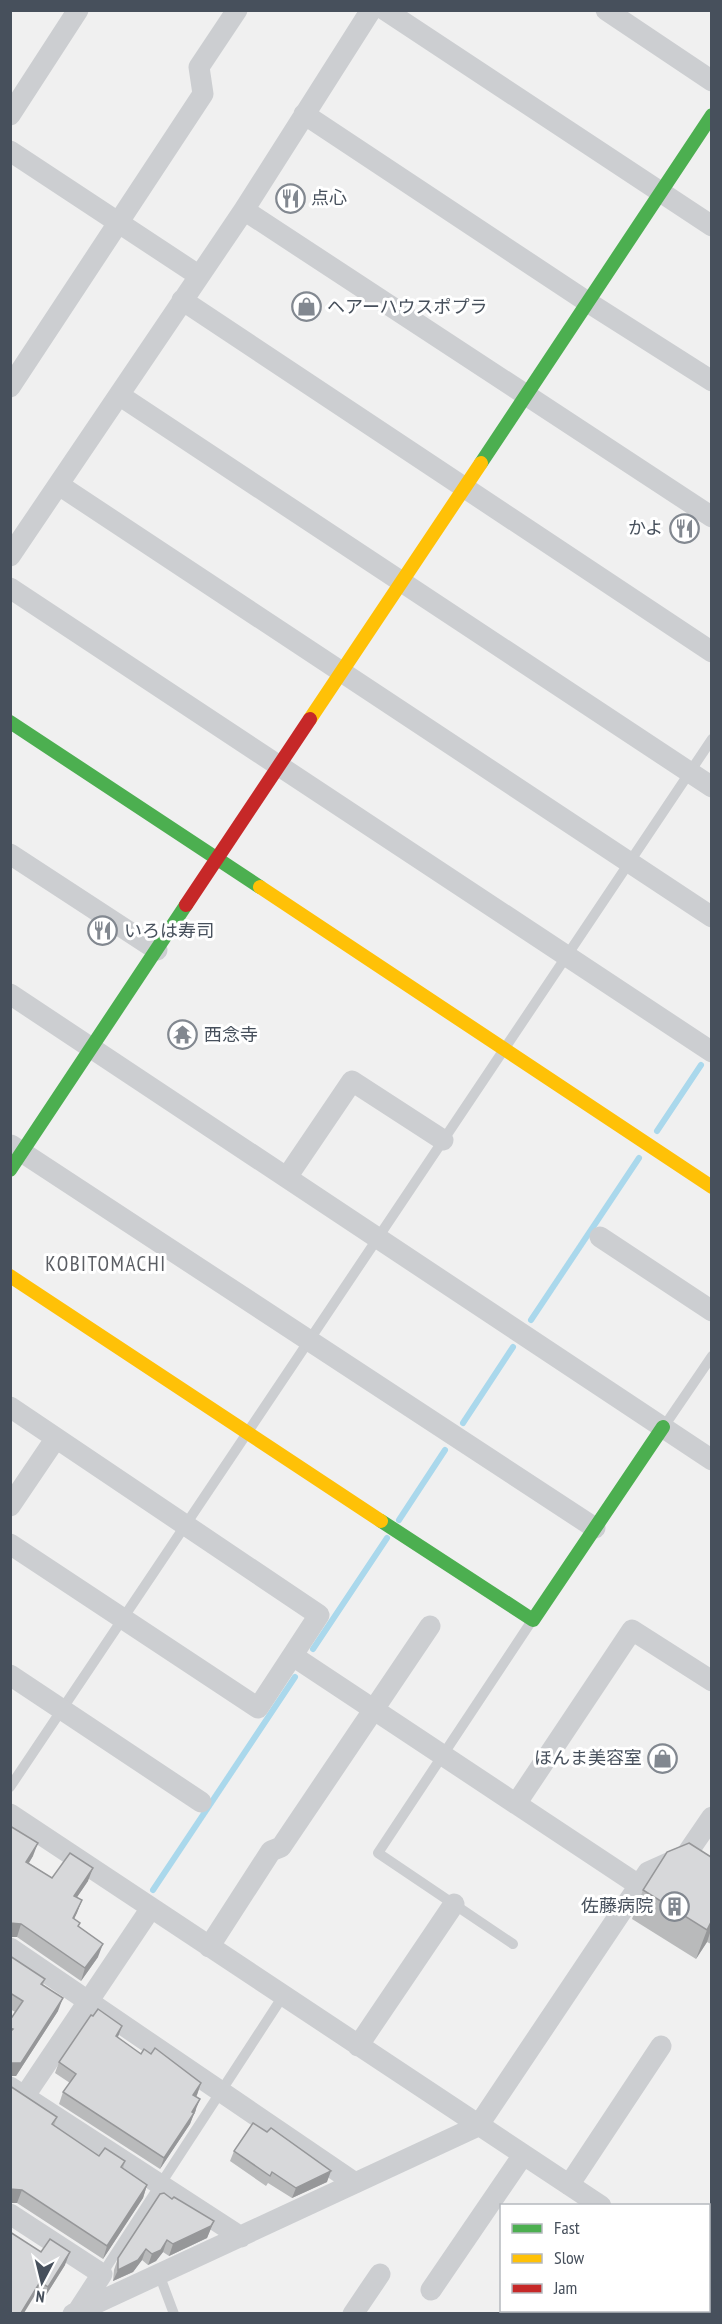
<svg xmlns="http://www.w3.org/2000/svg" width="722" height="2324" font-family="'PT Sans Narrow','Noto Sans JP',sans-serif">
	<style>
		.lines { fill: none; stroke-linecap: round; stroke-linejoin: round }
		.stream { stroke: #aad8ec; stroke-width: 6 }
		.lane { stroke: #ccced1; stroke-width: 10 }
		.street { stroke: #ccced1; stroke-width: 21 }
		.fast { stroke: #4caf50; stroke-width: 14 }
		.slow { stroke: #ffc107; stroke-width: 14 }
		.jam { stroke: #c62828; stroke-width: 14 }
		.wall { fill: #b9babb }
		.shaded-wall { fill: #969799 }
		.building { fill: #d7d8da; stroke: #969799; stroke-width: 1.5 }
		.labels { text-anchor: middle; stroke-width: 6; stroke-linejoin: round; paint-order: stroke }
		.poi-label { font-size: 18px; fill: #47505c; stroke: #fff; text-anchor: start }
		.quarter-label { font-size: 21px; letter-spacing: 1.5px; fill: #5b5e64; stroke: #fff }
	</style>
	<rect width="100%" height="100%" fill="#f0f0f0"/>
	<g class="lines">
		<path class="stream" d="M657,1131L701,1065
			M531,1320L639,1158
			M463,1423L513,1347
			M399,1520L445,1450
			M313,1649L387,1538
			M153,1890L295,1677"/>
		<path class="lane" d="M665,1425L712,1356
			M10,1787L712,739
			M513,1944L378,1853L531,1622
			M102,2274L283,1996
			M159,2274L174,2314"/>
		<path class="street" d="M385,10L712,226
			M606,10L712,81
			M304,114L586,301L712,381
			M10,115L78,10
			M10,151L198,275
			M244,210L712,517
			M182,300L712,652
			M10,387L203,94L199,67L237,10
			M119,395L712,787
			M59,485L712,917
			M10,556L244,210L371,10
			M10,588L712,1052
			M10,854L157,950
			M10,994L712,1460
			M11,1145L595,1528
			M287,1177L352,1081L443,1140
			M600,1237L712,1311
			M10,1407L319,1615L258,1708L10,1544
			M10,1506L56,1438
			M293,1656L640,1886
			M10,1675L201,1802
			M516,1804L632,1630L712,1681
			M10,1814L601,2206
			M209,1947L271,1851L281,1847L430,1626
			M10,1948L355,2183
			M358,2046L454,1904
			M10,2087L241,2237
			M24,2097L151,1908
			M569,2185L661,2046
			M10,2214L102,2274L78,2311
			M708,2275L712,2277
			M431,2290L523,2155
			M73,2314L478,2126L648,1872L686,1855L712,1817
			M353,2314L380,2274
			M543,2314L545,2310"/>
		<path class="fast" d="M481,463L712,115
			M10,722L260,887
			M10,1170L186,905
			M381,1521L533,1620L663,1427"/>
		<path class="slow" d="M310,719L481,463
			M260,887L712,1187
			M10,1276L381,1521"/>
		<path class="jam" d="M186,905L310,719
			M708,2302L712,2297"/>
	</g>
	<path class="wall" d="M10,1826L33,1856L29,1863L52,1878L88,1881L77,1897L82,1900L74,1919L98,1957L81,1981L17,1937Z
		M711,1857V1944L707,1942L696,1959L632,1919L643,1890Z
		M10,1956L45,1979L43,1985L58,2011L16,2076H10V2020L15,2012L10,2009Z
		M118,2038L141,2054H151L201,2083L196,2097V2111L193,2115L190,2124L160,2169L59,2104L63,2092L70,2083L55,2073L59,2062Z
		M10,2086L57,2117L54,2126L99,2156L125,2161L123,2169L147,2185L143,2198L103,2259L17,2203H10Z
		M234,2151L327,2182L292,2198L268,2183L266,2186L230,2161Z
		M172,2199L214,2221L207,2238L169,2256L163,2252L156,2261L148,2265L142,2260L133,2272L113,2281L114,2270L118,2258Z
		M41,2252L65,2265L43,2300L35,2295Z"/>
	<path class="shaded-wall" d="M38,1843L33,1856L21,1875L26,1862Z
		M93,1868L88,1881L69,1909L74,1896Z
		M82,1900L77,1913L68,1931L73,1918Z
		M711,1922V1930L707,1942L696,1959L707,1930Z
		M10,1923L21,1924L17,1937H10Z
		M103,1944L98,1957L81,1981L85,1968Z
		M63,1998L58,2011L16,2076H10V2063Z
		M122,2026L118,2037L111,2047L116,2036Z
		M201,2083L197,2095L189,2106L193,2095Z
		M200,2099L190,2124L160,2169L164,2158Z
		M331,2171L327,2182L292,2198L296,2188Z
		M147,2185L143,2198L103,2259L107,2246Z
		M11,2189L22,2190L17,2203H10Z
		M214,2221L207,2238L169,2256L173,2244Z
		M167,2240L163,2252L156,2261L148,2265L152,2254Z
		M146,2249L142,2260L133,2272L113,2281L118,2270Z
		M70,2252L65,2265L43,2300L48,2287Z
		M40,2282L35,2295L24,2313H21Z"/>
	<path class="building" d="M10,1826L38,1843L26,1862L52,1878L70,1853L93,1868L74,1896L82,1900L73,1918L80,1923L78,1926L103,1944L85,1968L21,1924L10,1923Z
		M689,1843L711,1857V1922L707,1930L643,1890L667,1852Z
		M10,1956L45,1979L41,1984L63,1998L21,2063H10V2032L13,2029L10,2028V2020L23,2001L10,1993Z
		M98,2009L122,2026L116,2036L141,2054L144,2049L151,2054L155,2048L201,2083L193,2095L200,2099L192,2112L194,2113L164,2158L63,2092L76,2074L59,2062L91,2015L93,2016Z
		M10,2086L57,2117L52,2124L99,2156L105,2148L125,2161L121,2167L147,2185L107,2246L22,2190L10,2189Z
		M253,2123L267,2132L271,2128L331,2171L296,2188L272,2172L270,2176L234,2151Z
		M164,2193L172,2199L174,2197L214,2221L211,2226L173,2244L167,2240L161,2250L152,2254L146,2249L138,2260L118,2270V2258L160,2194Z
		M10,2232L41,2252L50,2239L70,2252L48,2287L40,2282L21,2313H10Z"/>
	<defs>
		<symbol id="restaurant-ring" viewBox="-11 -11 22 22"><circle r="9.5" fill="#fff" stroke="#828890" stroke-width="1.5"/><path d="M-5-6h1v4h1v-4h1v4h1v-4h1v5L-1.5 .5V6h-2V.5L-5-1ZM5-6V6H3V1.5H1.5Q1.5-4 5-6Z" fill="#828890"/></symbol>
		<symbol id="shop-ring" viewBox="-11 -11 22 22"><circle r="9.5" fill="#fff" stroke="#828890" stroke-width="1.5"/><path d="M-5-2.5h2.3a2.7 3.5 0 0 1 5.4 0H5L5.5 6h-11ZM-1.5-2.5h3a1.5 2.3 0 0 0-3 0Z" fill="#828890"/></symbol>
		<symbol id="temple-ring" viewBox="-11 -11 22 22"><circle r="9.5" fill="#fff" stroke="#828890" stroke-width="1.5"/><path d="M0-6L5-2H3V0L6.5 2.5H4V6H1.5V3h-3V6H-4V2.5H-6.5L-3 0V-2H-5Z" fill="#828890"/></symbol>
		<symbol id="building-ring" viewBox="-11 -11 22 22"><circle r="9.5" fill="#fff" stroke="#828890" stroke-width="1.5"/><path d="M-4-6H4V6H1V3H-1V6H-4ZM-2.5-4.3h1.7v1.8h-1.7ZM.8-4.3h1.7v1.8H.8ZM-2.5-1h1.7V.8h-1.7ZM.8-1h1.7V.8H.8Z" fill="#828890"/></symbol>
	</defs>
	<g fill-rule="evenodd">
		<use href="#restaurant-ring" x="274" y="182" width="33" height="33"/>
		<use href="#shop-ring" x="290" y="290" width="33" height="33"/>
		<use href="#restaurant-ring" x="668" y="512" width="33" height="33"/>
		<use href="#restaurant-ring" x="86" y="914" width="33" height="33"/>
		<use href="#temple-ring" x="166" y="1018" width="33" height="33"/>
		<use href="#shop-ring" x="646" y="1742" width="33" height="33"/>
		<use href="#building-ring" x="658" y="1890" width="33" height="33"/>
	</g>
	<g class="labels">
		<g class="poi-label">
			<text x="311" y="204">点心</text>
			<text x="327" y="313">ヘアーハウスポプラ</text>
			<text x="663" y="534" text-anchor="end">かよ</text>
			<text x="124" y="937">いろは寿司</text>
			<text x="204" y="1041">西念寺</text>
			<text x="642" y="1764" text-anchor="end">ほんま美容室</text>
			<text x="653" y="1912" text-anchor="end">佐藤病院</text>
		</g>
		<g class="quarter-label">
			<text x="106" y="1271">KOBITOMACHI</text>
		</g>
	</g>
	<rect width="722" height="2324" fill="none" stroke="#47505c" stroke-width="24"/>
	<rect x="500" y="2204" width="210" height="108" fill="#ffffff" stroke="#b5b9be" stroke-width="1.5"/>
	<rect x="512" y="2224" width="30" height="9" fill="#4caf50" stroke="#b5b9be" stroke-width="1.5"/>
	<text x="554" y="2234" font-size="18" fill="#47505c">Fast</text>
	<rect x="512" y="2254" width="30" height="9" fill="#ffc107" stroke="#b5b9be" stroke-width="1.5"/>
	<text x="554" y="2264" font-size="18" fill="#47505c">Slow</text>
	<rect x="512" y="2284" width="30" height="9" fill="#c62828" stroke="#b5b9be" stroke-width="1.5"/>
	<text x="554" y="2294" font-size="18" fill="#47505c">Jam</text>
	<g transform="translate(42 2282) rotate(187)" stroke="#ffffff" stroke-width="4.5" paint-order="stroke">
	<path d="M0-4.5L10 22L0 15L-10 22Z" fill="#47505c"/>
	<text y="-9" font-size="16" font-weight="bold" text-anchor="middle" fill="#47505c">N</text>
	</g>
</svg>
